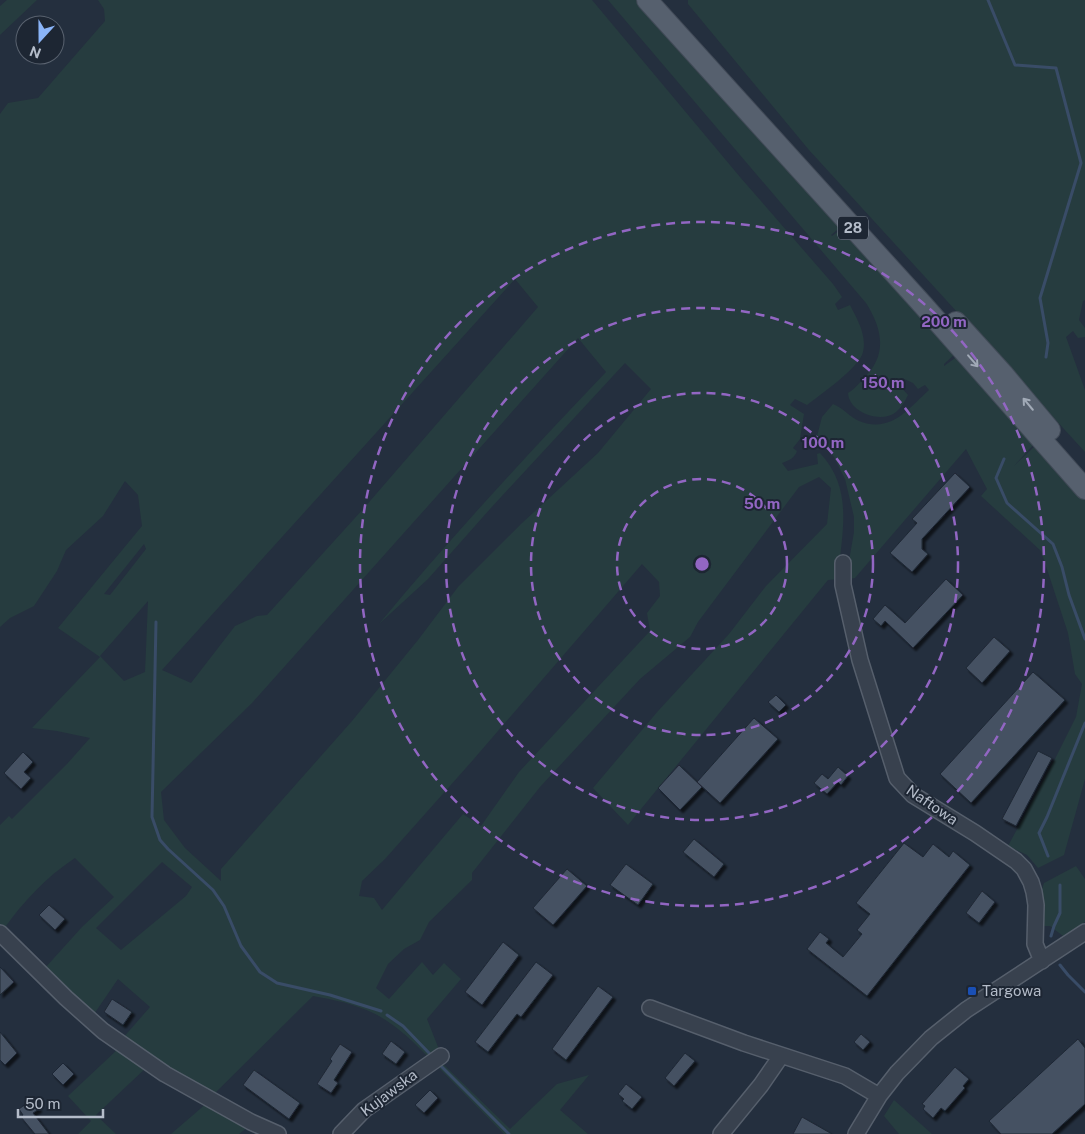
<svg xmlns="http://www.w3.org/2000/svg" width="1085" height="1134" font-family="'Public Sans',sans-serif">
	<style>
		.green { fill: #263c3f; fill-rule: evenodd }
		.lines { fill: none; stroke-linecap: round; stroke-linejoin: round }
		.stream { stroke: #394c67; stroke-width: 3 }
		.building { fill: #455162; stroke: #1f2835; filter: url(#shadow) }
		.minor-casing { stroke: #565f6c; stroke-width: 18 }
		.major-casing { stroke: #414a57; stroke-width: 22 }
		.minor { stroke: #38414e; stroke-width: 15 }
		.major { stroke: #56606e; stroke-width: 20 }
		.oneway { stroke: #a1aab7 }
		.ring { fill: none; stroke: #9266c3; stroke-width: 2.5; stroke-dasharray: 9 6 }
		.transit-dot { fill: #1a4fb4; stroke: #1d2633; stroke-width: 2 }
		.labels { text-anchor: middle; stroke-width: 4; stroke-linejoin: round; paint-order: stroke }
		.shield { fill: #1d2633; stroke: #878f9c; stroke-width: 1 }
		.shield-label { font-size: 14px; font-weight: bold; fill: #b4bcc9 }
		.street-label { font-size: 15px; fill: #b4bcc9; stroke: #1d2633 }
		.poi-label { font-size: 15px; fill: #b4bcc9; stroke: #1d2633; text-anchor: start }
		.centre { fill: #9266c3; stroke: #1d2633; stroke-width: 2.5 }
		.ring-label { font-size: 15px; text-anchor: middle; font-weight: bold; fill: #9266c3; stroke: #1d2633; stroke-width: 4; stroke-linejoin: round; paint-order: stroke }
	</style>
	<defs>
		<filter id="shadow"><feDropShadow dx="3" dy="3" stdDeviation="1" flood-color="#0009"/></filter>
	</defs>
	<rect width="100%" height="100%" fill="#242f3e"/>
	<path class="green" d="M7,0H37L0,35V6Z
		M98,0H592L740,177L833,284L842,297L835,304L838,310L850,305C857,319 867,335 863,352C860,367 820,395 807,405L795,399L790,405L804,414L800,439L793,448L797,451C794,459 789,460 782,463L788,471L818,464L817,454L820,453C855,490 841,535 838,579L828,580L628,825L593,788L658,711L729,634L766,586L827,524L831,488L819,477L799,487L698,622L690,637L640,679L540,787L472,873V880L429,922L420,940L404,949L388,964L376,988L389,999L422,962L433,975L444,963L461,979L427,1019L440,1052L429,1058C410,1038 388,1017 361,1008C346,1002 329,999 313,996L214,1094H209L122,1039L150,1007L118,979L92,1017L45,968L82,927L114,897L75,858C46,877 23,902 3,930L0,927V825L9,816L12,819L67,764L90,738L57,731L32,728L100,657L58,628L142,526L138,495L125,481L103,516L66,550L57,571L34,606L10,618L0,627V114L8,103L38,98L105,21L104,9ZM515,279L538,307L364,508L267,615L257,616L235,626L191,683L162,670ZM578,338L606,372C528,454 451,537 379,624L428,579L490,509L625,363L651,389L598,453L521,524L458,587L418,640L352,721L221,869V881L185,848L164,820L161,792L252,703ZM144,544L146,549L110,595L104,594ZM642,564L659,582L660,596L647,613L650,631L519,772L481,826L463,814L382,910L374,898L359,896L362,881L385,859L473,760ZM148,601L145,672L124,681L100,656ZM162,862L192,887L186,896L121,950L96,928Z
		M608,0H638L842,226L831,235L832,236L844,227L956,353L944,364V366L958,356L1035,443L1014,466L1036,445L1085,500V779L1064,855L1038,868L1027,855L1008,846L1055,759L1076,717L1082,684L1075,674L1068,633L1041,551L981,496L987,489L966,449L855,578L849,579L850,555L854,532V517L845,479L834,457L817,436L822,417L833,404C843,408 850,417 859,421C891,434 909,408 929,390L925,385L918,389L913,383L902,378L899,385L908,395C905,401 901,408 896,412C882,424 849,413 848,393C853,390 858,385 862,380C888,356 883,330 866,303Z
		M688,0H1085V300L1083,301L1079,320L1085,328V337L1078,338L1073,331L1066,337L1085,390V452L809,150L688,4Z
		M1076,866L1085,879V922L1063,936L1050,926H1044V920L1041,917V892L1044,883Z
		M118,1049L148,1066L96,1115L116,1134H78L91,1121L68,1096Z
		M443,1064L510,1129L557,1084L589,1075L560,1110L588,1134H504L439,1068Z
		M894,1100L932,1134H899L884,1116Z
		M207,1103L248,1127L239,1134H171Z"/>
	<g class="lines">
		<path class="stream" d="M988,0L1015,65L1056,68L1081,163L1040,298L1048,343L1046,357
			M1004,459L996,478L1007,503L1053,544L1062,567L1069,595L1085,639
			M156,622L152,817L160,840L168,849L213,890L224,906L241,946L260,972L277,983L330,995L381,1011
			M1048,856L1039,833L1047,817L1085,723
			M1051,936L1054,926L1060,913V885
			M1060,965L1068,975L1085,992
			M387,1015L403,1026L429,1053
			M440,1065L509,1134"/>
	</g>
	<path class="building" d="M955,473L970,487L922,539V549L928,554L912,572L890,553L917,523L912,519Z
		M946,579L963,595L913,648L885,621L881,626L873,619L885,605L905,623Z
		M994,637L1010,651L982,683L966,668Z
		M1033,672L1065,700L971,803L940,774Z
		M776,695L786,705L779,712L768,702Z
		M754,718L778,739L720,803L697,782Z
		M1038,751L1052,758L1016,826L1002,819Z
		M23,752L33,762L24,772L31,778L21,789L4,773Z
		M679,765L702,787L680,810L658,788Z
		M838,767L848,776L841,785L838,782L827,794L814,783L822,774L828,779Z
		M694,839L724,864L714,877L683,852Z
		M904,843L923,857L933,844L949,857L953,851L970,865L867,996L807,949L820,932L829,939L826,943L843,957L862,934L857,930L870,914L856,903Z
		M626,864L653,884L638,905L610,885Z
		M567,869L587,886L553,925L533,908Z
		M982,891L995,902L979,923L966,913Z
		M49,905L65,919L55,930L39,915Z
		M503,942L519,955L482,1005L465,992Z
		M536,962L553,975L521,1017L517,1014L488,1052L475,1042Z
		M0,967L14,982L0,995Z
		M598,986L613,997L566,1060L552,1049Z
		M112,999L132,1012L123,1025L104,1012Z
		M0,1032L17,1053L5,1065L0,1060Z
		M861,1034L870,1042L863,1050L854,1042Z
		M1078,1039L1085,1048V1104L1052,1134H1001L989,1121Z
		M391,1041L405,1052L396,1064L382,1054Z
		M340,1044L352,1052L334,1080L338,1083L331,1093L317,1084L332,1061L330,1059Z
		M685,1053L695,1061L674,1086L665,1078Z
		M63,1063L74,1074L63,1085L52,1074Z
		M955,1067L969,1079L963,1086L965,1088L945,1111L941,1108L933,1118L923,1109L925,1106L922,1104Z
		M254,1070L300,1103L289,1119L243,1085Z
		M626,1084L642,1097L632,1109L622,1101L624,1099L618,1094Z
		M430,1090L438,1098L424,1113L415,1105Z
		M31,1100L39,1109L33,1113L49,1134H35L21,1117L23,1115L19,1109Z
		M802,1117L832,1134H793Z"/>
	<g class="lines">
		<defs>
			<path id="minor" d="M843,563V585L860,660L897,778L913,795L975,833L1016,861L1024,869L1031,882L1034,892L1036,905L1035,944L1042,961
				M0,933L66,998L103,1031L165,1074L251,1122L278,1134
				M650,1008L744,1043L845,1076L879,1096
				M341,1134L364,1110L441,1056
				M721,1134L761,1085L781,1056
				M856,1134L879,1096L897,1073L931,1038L966,1010L1085,932"/>
			<path id="major" d="M647,0L923,305L1085,489
				M956,322L1004,375L1050,430"/>
		</defs>
		<use href="#minor" class="minor-casing"/>
		<use href="#major" class="major-casing"/>
		<use href="#minor" class="minor"/>
		<use href="#major" class="major"/>
	</g>
	<defs><path id="oneway-shaft" d="M-6 0H5M1.5-3L5.5 0L1.5 3" fill="none" stroke-width="1.6" stroke-linecap="round" stroke-linejoin="round" transform="scale(1.25)"/></defs>
	<g class="oneway">
		<use href="#oneway-shaft" transform="translate(973 361) rotate(49)"/>
		<use href="#oneway-shaft" transform="translate(1028 404) rotate(-130)"/>
	</g>
	<g class="ring">
		<circle cx="702" cy="564" r="85"/>
		<circle cx="702" cy="564" r="171"/>
		<circle cx="702" cy="564" r="256"/>
		<circle cx="702" cy="564" r="342"/>
	</g>
	<rect class="transit-dot" x="967" y="986" width="10" height="10" rx="2.5"/>
	<g class="labels">
		<rect class="shield" x="838" y="216.5" width="30" height="23" rx="4"/>
		<g class="shield-label">
			<text x="853" y="233">28</text>
		</g>
		<g class="street-label">
			<text transform="translate(932 805) rotate(34)" y="5">Naftowa</text>
			<text transform="translate(389 1093) rotate(-37)" y="5">Kujawska</text>
		</g>
		<g class="poi-label">
			<text x="982" y="996">Targowa</text>
		</g>
	</g>
	<circle cx="702" cy="564" r="8" class="centre"/>
	<g class="ring-label">
		<text x="944" y="327">200 m</text>
		<text x="883" y="388">150 m</text>
		<text x="823" y="448">100 m</text>
		<text x="762" y="509">50 m</text>
	</g>
	<g transform="translate(40 40) rotate(201)"><circle r="24" fill="#1d2633" stroke="#59626f"/>
	<path d="M0-4L9 19L0 12L-9 19Z" fill="#8ab4f8"/>
	<text y="-8" font-size="14" font-weight="bold" text-anchor="middle" fill="#b4bcc9">N</text>
	</g>
	<path d="M18 1109v8h85v-8" fill="none" stroke="#b4bcc9" stroke-width="2.5"/>
	<text x="25" y="1109" font-size="15" fill="#b4bcc9" stroke="#1d2633" stroke-width="4" paint-order="stroke">50 m</text>
</svg>
